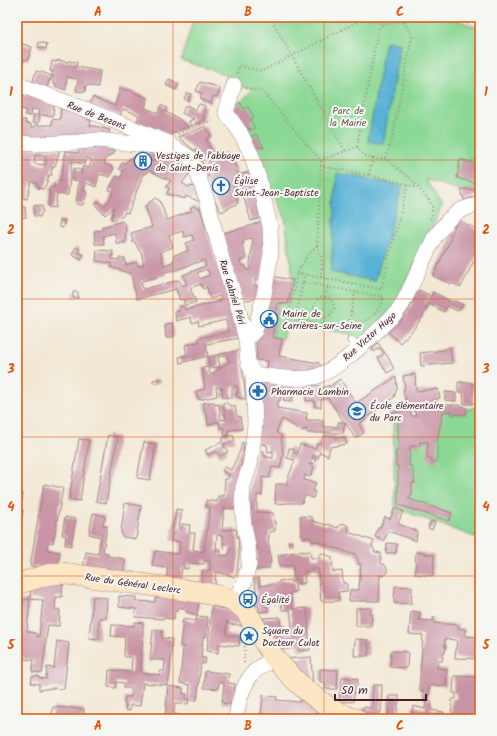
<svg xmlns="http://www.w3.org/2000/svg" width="497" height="736" font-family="Kalam,sans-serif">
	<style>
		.green { fill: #8cd895; stroke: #6b7c60 }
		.water { fill: #59b2d6; stroke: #526880 }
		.building { fill: #c994a5; fill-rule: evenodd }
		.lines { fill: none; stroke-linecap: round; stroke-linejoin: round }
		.lane-casing { stroke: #9e8480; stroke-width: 8 }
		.street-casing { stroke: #9e8480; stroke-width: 16 }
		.secondary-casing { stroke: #9e8480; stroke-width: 22 }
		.path { stroke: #9e8480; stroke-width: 2; stroke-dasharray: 1 3; stroke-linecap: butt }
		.lane { stroke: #fff; stroke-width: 7 }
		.street { stroke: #fff; stroke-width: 15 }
		.secondary { stroke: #fce6c4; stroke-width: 21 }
		.grid { fill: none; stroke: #e0560e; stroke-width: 1; stroke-opacity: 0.55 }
		.labels { text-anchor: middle; stroke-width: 4; stroke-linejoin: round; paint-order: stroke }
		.park-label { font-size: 10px; fill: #5e564b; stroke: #f6f6f2 }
		.street-label { font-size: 10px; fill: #4a1f2b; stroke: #f6f6f2 }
		.poi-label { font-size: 10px; fill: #4a1f2b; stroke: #f6f6f2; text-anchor: start }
		.neatline { fill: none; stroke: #e0560e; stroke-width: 1.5 }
		.grid-label { font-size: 13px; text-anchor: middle; font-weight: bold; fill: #e0560e }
	</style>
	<rect width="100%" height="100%" fill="#f6f6f2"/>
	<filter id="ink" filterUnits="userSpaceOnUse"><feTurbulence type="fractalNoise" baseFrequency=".025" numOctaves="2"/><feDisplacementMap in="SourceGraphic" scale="8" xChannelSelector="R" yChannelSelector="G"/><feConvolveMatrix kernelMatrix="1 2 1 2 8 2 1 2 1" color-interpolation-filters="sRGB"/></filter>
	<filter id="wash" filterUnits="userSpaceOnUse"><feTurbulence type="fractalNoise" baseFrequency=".012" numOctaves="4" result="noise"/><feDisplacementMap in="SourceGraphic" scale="16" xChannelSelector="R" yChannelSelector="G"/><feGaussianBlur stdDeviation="0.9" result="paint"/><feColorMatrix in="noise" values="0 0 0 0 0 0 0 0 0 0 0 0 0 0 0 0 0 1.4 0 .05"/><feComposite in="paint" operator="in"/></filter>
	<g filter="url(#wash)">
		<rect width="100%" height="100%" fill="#f3e8d4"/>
		<path class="green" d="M194,17H450L480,29V190L455,189L425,179L442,206L397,302L361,342L351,341V334L288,322L282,339L272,337L278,303L288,304L293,280L285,217L250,145L231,111L253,89L225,84L227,75L181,60Z
			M480,407V539L395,508L393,419L451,411V414H466V409Z"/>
		<path class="water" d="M385,41L400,44L383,144L368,141Z
			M337,173L402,186L375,281L331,272Z"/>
		<g id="blocks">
			<path class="building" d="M17,42L32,47L28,60L24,59L21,68L17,67Z
				M39,42L47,44L46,49L38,47Z
				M57,60L68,62V61L77,62L76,67L100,71L98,87L86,85L85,92L76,91L78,79L67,77L66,90L55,86L56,85L53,84L54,76H52L53,71H50L52,61L57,62Z
				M36,71L40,72H42L52,76L50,81L49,80L47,89L32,84Z
				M169,79L179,84L176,90L166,85Z
				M200,82L218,87V88L220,89L217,97L213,96L211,104L200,99L202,93L196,91Z
				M120,88L127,91V89L148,98L145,108L158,113L161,105L167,108L166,112L179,119L188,127L169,135L137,122L139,115L123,109L120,115L89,105L93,97L115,106Z
				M187,93L191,94L188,101L184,99Z
				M20,94L54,104L53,116L39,115V117H40L39,123H33V115H38L39,110L32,109L31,116L25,115L26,110L19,109L18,116H17V101L19,102Z
				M240,102L244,109L248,107L254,117L250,120L255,128L251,130L250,128L247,130L251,137L256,134L264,148L250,145L231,111Z
				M199,104L205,106L203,121L191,126L189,121L194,119L182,113L186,105L196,110Z
				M61,106L88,115V120H90L91,121L90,126H94L110,130L108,136L17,138V120H26L25,123L31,124V127H35V125H52V119L60,120Z
				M206,126L211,137L206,139L212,154L216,152L229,154L228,159L232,160L233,164H235L238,175L253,171L264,217L251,221L242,192L240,193L238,184V179L233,180L237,192L236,193L238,203L221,212L204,179L209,176L195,149L194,150L178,137Z
				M98,144L116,148L113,155L110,154L109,157L107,156L104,164L114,168L110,177L99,174L96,187L86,183L84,190L87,193L83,205L76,204L79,181L72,180L74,168L81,170L80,174H81L83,166L89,168L92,160L86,158L84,164L72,161L68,195L57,194L55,208L48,207L50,187L54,188L55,181L60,182L66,151L78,153L80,147L96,149Z
				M17,148L60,149L55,166H53L51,172L52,174V175H49L46,185L43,189L38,188L39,186H37V183L31,182L27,199L17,197ZM35,155L46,156V165L35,164L34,163Z
				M142,152L159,154L173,158L185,167L189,174L182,183L188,187L195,186L199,201H198L186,196L185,199L167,194L169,188L166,186L171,181L148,170L146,174L144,173L128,213L125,212L123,216L111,220L114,207L109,212L105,215L95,205L98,201L104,206L109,201L113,191L109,190L116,176L121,178L123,171L119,169L122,163H124L131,158Z
				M460,159L467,161V162L480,164V176L477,175L475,183L457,178Z
				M461,189L480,190V195L464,200Z
				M155,198L160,201L167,220L192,211L190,208L195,206L197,209L200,208L216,262L223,278L239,338L206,344L208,356L180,363L179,357L187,355L185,345L199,342L198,338L228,332L226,320L199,326L198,321L192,323L191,317L176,321L175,312L179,311L178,307L184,306L185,310L221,301L220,296L210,299L207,287L203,289L201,284L190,288L196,302L185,305L183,299L180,300L176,289L137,299L131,274L111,267V263L96,261L97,250L113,251L112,259L119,260V258H125V265L137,262L138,266L144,265L141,251H139L135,242L133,243L131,233L152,227L145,206ZM183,231L184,237L192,235L194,240L186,243L188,251L174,255L175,259L173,260V262L166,264L164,266L161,252L173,247L169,235ZM204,260L206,266L183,275L187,284L182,286L179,280L144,289L142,288L141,282L142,281L165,275L164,272L176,270ZM207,269L210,275L200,279L197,273Z
				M17,205L25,207L26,217L17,218Z
				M34,205L42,206L43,211L40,217L34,216Z
				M60,220L65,221L63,228L59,227Z
				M264,220L265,232L263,278L255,279V286H261L259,299L242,300L223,233L250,226ZM252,238L253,244H252L250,264V269L247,270L245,265L242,266L240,261L246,259L242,244H244L243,240Z
				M458,220L480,231V252L479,251L461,287L451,283V284L433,276L451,238L450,237Z
				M122,221L126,226L125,243H116L115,233L103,236L104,244H95L94,231L102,230V227Z
				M76,247L80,249L78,252L84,255L81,260L72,255Z
				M270,276L293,280L288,304L278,303L272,337L282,339L279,356L319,363L322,368L307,373L267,370L268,361L257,360L256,342L259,334Z
				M419,290L429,295L425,302L427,303L433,292L450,301L449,302L455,301L463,305L458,311L449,307L447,306L444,312L429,304L422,318L412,331L400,343L388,332L400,321L409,310Z
				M73,292H78V298H73Z
				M172,323L174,337L166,338L165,324Z
				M378,343L388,357L394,369L387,373L378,358L384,354L380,348L374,352L372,349Z
				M450,346L452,363L421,366L420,353L444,350Z
				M240,350L246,399L239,398V397H237L236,393H238L237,386L232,387V398L222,397L223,389L218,387H216L217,396L199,400L196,391L205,389L202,368L208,367L210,374H213L216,371L231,360H228L227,355L218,357L220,367L212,368V366H210L208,357Z
				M415,374L416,391L438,389L440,398L436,399L438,406L446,407V405H459L467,408L466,414H451V411L443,412L437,442V462H431V458H427L428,442H420V446H410L409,466H412L415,483H412V496H409V499L452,513L449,521L398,505V466H396V451H398V418L390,419L389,413L401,411H411V416H416L415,412L414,411V406L407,405L405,396L403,393L405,387L403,376Z
				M396,377L397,388L394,397L359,424L364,433L355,438L345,422L343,433H307V429L302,431L282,419L276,432L281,435L283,454L280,468L272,467L269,478L262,477V495H257V512L273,513L274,522H275V531L269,532V538H268L271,563H269L270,568L253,571L256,560L259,558L257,546L254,544L246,513L256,450L264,451L263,454L265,455V457L273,458V451L268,452L267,445L257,443L260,382L294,383L292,402L283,400L285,391H281L280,401H278L277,408L307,413L306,420H323V427H338V422H344L328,398L321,400V407H315L314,400L306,401V385L320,386L322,389L328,385L329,387L340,379L356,403Z
				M159,379L160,383H153V380Z
				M458,382L473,383V404H464L463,392H458Z
				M445,392L456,393V401L445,400Z
				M17,398L21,399L19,411L23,413L22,419L17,417Z
				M214,402L215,405L219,404L221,420L226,419L223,403H227L230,406H235L237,417L240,416L242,429L228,430L229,435L224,436V428H220L219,421L208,425L207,414H206L203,403Z
				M108,435L118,437L106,503L96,501Z
				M233,435L235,441L223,444L228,452L220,456L216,451L208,455L205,450L222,442V439L223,438Z
				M323,436H336V438L344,437L347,444L330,447L328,456L320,452L318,458L313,455L312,458L316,459L314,464L310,463L309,465L314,467L310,477L305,475L304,480L316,483L313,491L315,492L313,498L305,495L302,503H289L275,504L276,484H288L287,481L295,460L287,458L289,448L294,449V453L297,454L300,444L315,449L317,443L320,444Z
				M79,439L89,440L80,501L69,499Z
				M144,442L156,444L150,480L137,478Z
				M242,442L244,443L243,452L245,453L238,478L236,509L224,508L222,530L236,529L237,537H238L239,554L237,573L234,577L229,575L216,572L215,586L201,584L203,570H210V561L204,560V564L189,563L188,569L182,568L180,581L166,580L168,568L152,566L155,551L179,554L180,542L171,541L176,509L182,510L179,528H182V524L190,525L189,533H195L193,550L204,552L210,507H206V500L217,502L218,496H224L225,479H228L229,475L222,471L225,467L231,470L240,451ZM217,535L223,536L224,549L231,548L229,555L221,556V550L216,551Z
				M44,484L63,488L53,543L48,542L47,550L60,552L58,565L38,567L30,566Z
				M17,493L23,494L21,505H17Z
				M125,503L141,506L136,539L123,537L121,531Z
				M395,508L403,511L398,524L417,531L416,541L388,531L384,541L375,537L378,528H380L385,517L390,519Z
				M17,509L23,510L18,535H17Z
				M93,513L105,516L103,526H107L103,552L108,553V556L125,559L123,574L83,569L86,552L98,554L101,537L89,534Z
				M300,516L312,517V521L327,525L328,524L338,528L339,526L344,523L347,525L349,529L348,532L374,541L372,546L375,552L381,553V564H384L387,568V572L383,576L380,575L379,601H349L350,590H359L361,564H358V560L355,554L352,553V554L316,541H311V537L302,538Z
				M65,517L76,519L71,546L65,545L66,536L62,535Z
				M431,521L435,522L432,530L428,528Z
				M288,542H293V545H289Z
				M387,543L397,544L396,553H386Z
				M302,551V552L310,551L311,558H319L321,553L332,557L333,572L342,571L343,583H347V591L338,592L339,601H321L318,569H311V571L304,572L305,583L298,584L297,579H294L293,565L280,567L278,555Z
				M416,552L426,553L425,554L434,555L433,576L415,574Z
				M259,578L260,586L279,583V581L290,580V582H295L296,592L290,593L292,609L307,608L310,650L299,651L298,644L277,647L263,618L280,617L281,626H285V635L293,634L290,610H282L281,602L267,603L268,611L260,612L258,605L253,606L251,597L257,595L254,579Z
				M63,582L62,597H56L55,609L60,610L59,626L48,625L42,673L32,672L34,660L23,659L24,657L17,656V601L20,600L21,601L27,599L30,600L27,631L37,634V637H39L43,600L30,599L31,586Z
				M395,586L412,587L411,604L394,603Z
				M156,593L199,602L197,615L186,612V609L178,607V611H175L174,619L163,618V619L135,617L136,609L119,607V596L136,597V601L155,602Z
				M93,596L107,598L106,618H99V639L89,638Z
				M212,606L235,613L242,619L241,626L235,624L234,625L227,623L228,621L227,620L226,635L240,637L239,646L219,644L218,653L207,651Z
				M356,608H371L370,614H372L371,626H356Z
				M411,611L420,612L419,620L433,621V617H435L434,623L458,625V628L465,629V636L480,637V659L455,658L457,640L445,639L444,646H446L445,653H443L442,661H438L437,668L447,669L446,686L430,685L428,699L429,700L432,701L431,710L444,712L443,719H411L413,706L425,709L426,699H424V697H423V691L419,690L423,635L409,634Z
				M197,616L207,617L208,620L206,637H203L201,658H206L205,664L201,663L197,700H189L188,704L175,703L174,714L196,718V719H165L168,686L183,688V694H187L186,699L189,700L190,685L180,683L183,647L180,646L183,619L196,621Z
				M135,622L143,623V627L141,673L160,675V671H164L165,660H150L153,630H162V638L172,639L170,672L168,685L143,683L140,706L130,705V711L125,710L126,705L124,704L125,697H131V688H124V683L116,682V688L108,687L109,670L131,672L132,657H125L124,655L125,637L111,636L112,625L134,626Z
				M355,639L368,640V647H369L368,656H354Z
				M57,641L69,643L64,689L52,688L39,690V684L31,683L32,676H39V678L46,679L47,667L54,668Z
				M391,651L408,652L407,668L390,667Z
				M311,657L313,686L286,659Z
				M320,669L338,670L337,689H325V682H320Z
				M205,671L229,674L228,683L235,684L232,704L222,703L224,683L219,682L218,689L204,688Z
				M454,676L480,677V719H451L452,699H456V693H453Z
				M342,677L358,679L357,686H355L353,702L339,701Z
				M373,685H382L381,712L376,715L362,712L363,707L372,708Z
				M263,695L277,697L276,700L300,702L302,696L317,707L316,719L304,718V719H299V718L275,715L274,719H270L271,715L261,714Z
				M389,696H399V703H398L397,719L388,718Z
				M53,707L84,709L83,719H52Z"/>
		</g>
	</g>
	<g filter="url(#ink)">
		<use href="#blocks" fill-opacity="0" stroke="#9e8480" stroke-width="1"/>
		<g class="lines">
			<defs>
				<path id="lane" d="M351,341L359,348"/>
				<path id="street" d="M471,17L480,20
					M17,84L90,111L169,143
					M234,85L226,112L240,132L251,154L260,182L270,227L271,253L264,295L255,331L246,340
					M17,143L36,144L79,142L97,140L175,148L183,153L190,158L195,167L207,200L223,262L237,303L246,340L248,362L253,374L255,424L253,444L250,465L243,486L242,503L244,524L248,545L249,565L244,583L233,602
					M253,374C271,376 292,380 309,378C336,375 377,331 397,312L402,305L434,238L448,220L459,211L469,207L480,204
					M236,719C238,702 242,685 254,672C259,667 268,662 274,658"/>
				<path id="secondary" d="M17,584L47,575L61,573L199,592C215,595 234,598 246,611C255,626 264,644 275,658C290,678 321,705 344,715C347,717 352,718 356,719"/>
			</defs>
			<use href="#lane" class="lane-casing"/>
			<use href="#street" class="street-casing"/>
			<use href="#secondary" class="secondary-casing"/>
			<path class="path" d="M270,17L345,151
				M237,73L239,66L262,71L367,17
				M246,88L262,91L321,161
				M178,134L215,119
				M357,147C363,157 375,161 385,158
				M373,158L369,175L402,183L418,188
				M385,158L411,179L429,200L432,206V213L430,221
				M385,158L392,139L412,36L401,17
				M320,166L369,175
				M297,273L381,289L408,184
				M321,277L322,260L317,246L321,161L324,159L357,147L378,29L390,17
				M303,282L304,275
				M325,297L328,287
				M314 307a10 10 0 1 1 20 0a10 10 0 1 1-20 0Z
				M348,328L355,292L303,282L295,319L348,328L368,319L376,312L382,304L384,297L355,292
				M287,330H286L297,273L307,256L317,246
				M244,663L245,642"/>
			<use href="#lane" class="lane"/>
			<use href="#street" class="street"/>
			<use href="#secondary" class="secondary"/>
		</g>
	</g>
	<path class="grid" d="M173,17V719M324,17V719M17,160H480M17,299H480M17,437H480M17,576H480"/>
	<defs>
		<symbol id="building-ring" viewBox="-11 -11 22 22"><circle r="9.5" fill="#f6f6f2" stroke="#1f6fb2" stroke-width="1.5"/><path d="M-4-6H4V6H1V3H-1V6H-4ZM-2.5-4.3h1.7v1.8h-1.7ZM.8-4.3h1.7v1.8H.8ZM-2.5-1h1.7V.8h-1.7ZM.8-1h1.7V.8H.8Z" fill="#1f6fb2"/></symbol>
		<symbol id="church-ring" viewBox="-11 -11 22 22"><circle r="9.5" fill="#f6f6f2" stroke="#1f6fb2" stroke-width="1.5"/><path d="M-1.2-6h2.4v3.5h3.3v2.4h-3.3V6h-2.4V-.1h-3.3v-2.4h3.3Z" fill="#1f6fb2"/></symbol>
		<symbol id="civic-ring" viewBox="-11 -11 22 22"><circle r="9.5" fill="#f6f6f2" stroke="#1f6fb2" stroke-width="1.5"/><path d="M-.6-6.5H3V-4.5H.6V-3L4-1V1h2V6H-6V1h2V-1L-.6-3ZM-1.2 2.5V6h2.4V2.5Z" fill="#1f6fb2"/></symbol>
		<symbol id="pharmacy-ring" viewBox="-11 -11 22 22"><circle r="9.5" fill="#f6f6f2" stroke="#1f6fb2" stroke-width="1.5"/><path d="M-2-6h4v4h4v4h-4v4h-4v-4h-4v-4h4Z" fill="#1f6fb2"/></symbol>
		<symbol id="school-ring" viewBox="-11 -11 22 22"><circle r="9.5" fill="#f6f6f2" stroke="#1f6fb2" stroke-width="1.5"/><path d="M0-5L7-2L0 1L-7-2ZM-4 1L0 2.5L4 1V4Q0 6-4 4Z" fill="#1f6fb2"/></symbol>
		<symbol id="bus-ring" viewBox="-11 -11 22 22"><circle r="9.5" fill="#f6f6f2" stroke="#1f6fb2" stroke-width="1.5"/><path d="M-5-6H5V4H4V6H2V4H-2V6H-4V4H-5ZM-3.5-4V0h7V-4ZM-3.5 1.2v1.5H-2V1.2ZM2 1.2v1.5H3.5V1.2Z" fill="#1f6fb2"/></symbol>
		<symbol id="sight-ring" viewBox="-11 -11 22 22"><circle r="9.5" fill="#f6f6f2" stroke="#1f6fb2" stroke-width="1.5"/><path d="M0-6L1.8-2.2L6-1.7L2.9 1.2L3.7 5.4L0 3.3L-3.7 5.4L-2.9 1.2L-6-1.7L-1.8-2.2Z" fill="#1f6fb2"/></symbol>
	</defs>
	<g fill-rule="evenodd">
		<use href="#building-ring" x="133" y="151" width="20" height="20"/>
		<use href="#church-ring" x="211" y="176" width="20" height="20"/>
		<use href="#civic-ring" x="259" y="309" width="20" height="20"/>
		<use href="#pharmacy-ring" x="248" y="381" width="20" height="20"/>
		<use href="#school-ring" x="347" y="401" width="20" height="20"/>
		<use href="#bus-ring" x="238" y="589" width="20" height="20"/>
		<use href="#sight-ring" x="239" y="626" width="20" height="20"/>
	</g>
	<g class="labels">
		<g class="park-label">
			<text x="348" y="114">Parc de<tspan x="348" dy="12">la Mairie</tspan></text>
		</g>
		<g class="street-label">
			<text transform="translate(97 115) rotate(21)" y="4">Rue de Bezons</text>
			<text transform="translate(233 292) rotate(73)" y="4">Rue Gabriel Péri</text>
			<text transform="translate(369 336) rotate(-42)" y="4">Rue Victor Hugo</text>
			<text transform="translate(133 583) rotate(8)" y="4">Rue du Général Leclerc</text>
		</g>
		<g class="poi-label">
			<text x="156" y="159">Vestiges de l'abbaye<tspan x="156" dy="12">de Saint-Denis</tspan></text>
			<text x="234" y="184">Église<tspan x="234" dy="12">Saint-Jean-Baptiste</tspan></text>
			<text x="282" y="317">Mairie de<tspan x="282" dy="12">Carrières-sur-Seine</tspan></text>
			<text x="271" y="395">Pharmacie Lambin</text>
			<text x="370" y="409">École élémentaire<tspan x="370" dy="12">du Parc</tspan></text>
			<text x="261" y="603">Égalité</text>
			<text x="262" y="634">Square du<tspan x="262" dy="12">Docteur Culot</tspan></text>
		</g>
	</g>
	<rect width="497" height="736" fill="none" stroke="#f6f6f2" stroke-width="44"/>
	<path d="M335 694v6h91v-6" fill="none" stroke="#4a1f2b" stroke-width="2"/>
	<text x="341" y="694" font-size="12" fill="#4a1f2b" stroke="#f6f6f2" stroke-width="3" paint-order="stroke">50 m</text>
	<rect x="22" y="22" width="453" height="692" class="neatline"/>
	<g class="grid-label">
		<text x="98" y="16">A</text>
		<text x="248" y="16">B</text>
		<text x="400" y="16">C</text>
		<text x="11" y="96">1</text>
		<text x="486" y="96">1</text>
		<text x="11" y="234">2</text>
		<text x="486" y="234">2</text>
		<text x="11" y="373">3</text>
		<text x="486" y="373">3</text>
		<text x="11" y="511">4</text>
		<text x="486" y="511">4</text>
		<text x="11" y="649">5</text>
		<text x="486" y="649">5</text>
		<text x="98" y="730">A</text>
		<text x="248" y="730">B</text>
		<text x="400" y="730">C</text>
	</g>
</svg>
